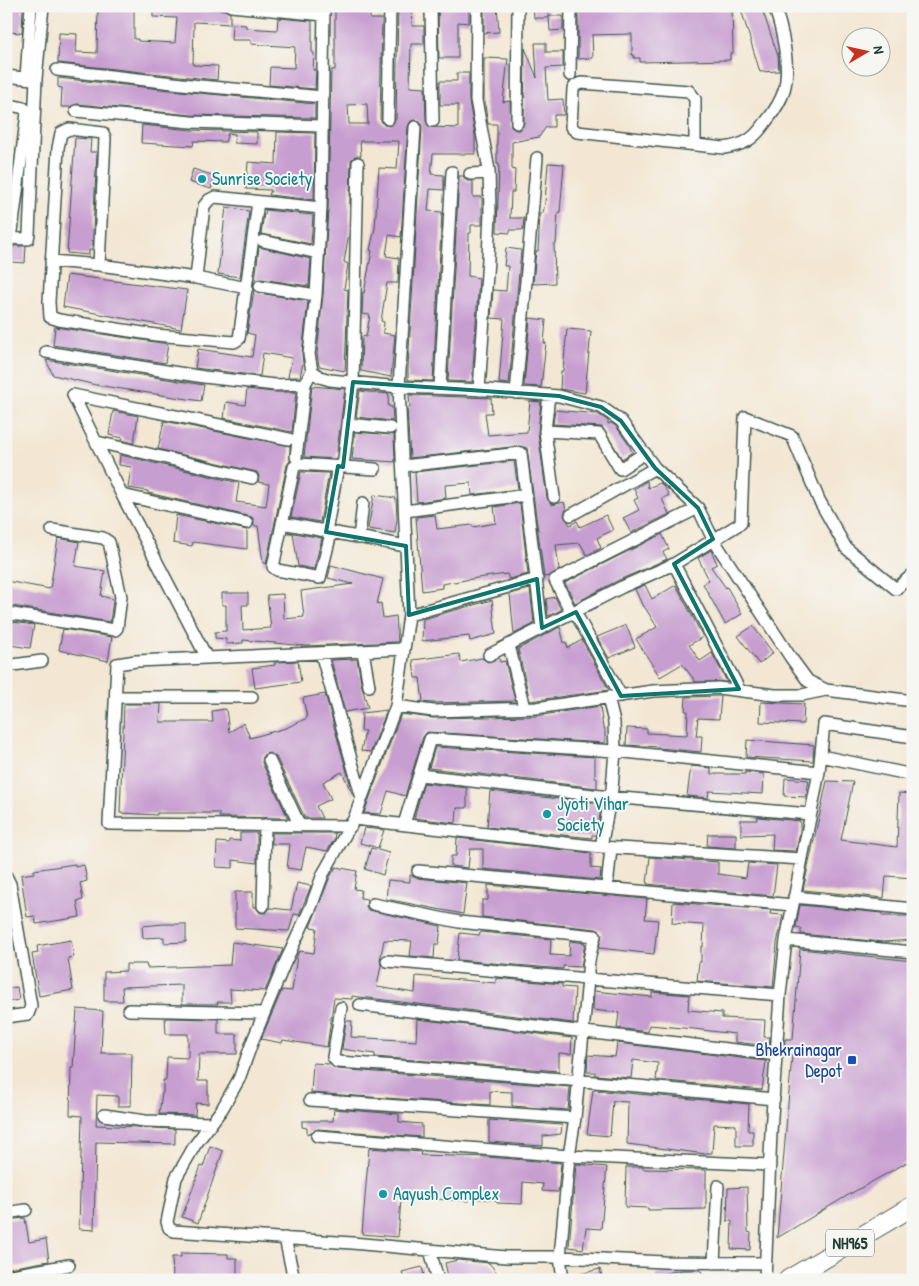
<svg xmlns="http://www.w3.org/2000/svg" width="919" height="1286" font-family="'Patrick Hand',sans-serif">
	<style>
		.building { fill: #c79ed0; fill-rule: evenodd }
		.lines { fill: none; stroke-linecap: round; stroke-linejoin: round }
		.minor-casing { stroke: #3f564c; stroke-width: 14 }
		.trunk-casing { stroke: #3f564c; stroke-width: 21 }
		.minor { stroke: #fff; stroke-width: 11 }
		.trunk { stroke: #fff; stroke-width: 19 }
		.marked { fill: none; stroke: #0f766e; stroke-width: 4; stroke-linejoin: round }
		.culture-dot { fill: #0f9aa8; stroke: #f6f6f2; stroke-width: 2 }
		.transit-dot { fill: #1a4fb4; stroke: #f6f6f2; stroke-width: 2 }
		.labels { text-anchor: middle; stroke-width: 4; stroke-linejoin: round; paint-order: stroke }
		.shield { fill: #f6f6f2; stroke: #60746d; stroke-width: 1 }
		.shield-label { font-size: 16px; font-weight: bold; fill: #1f3d34 }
		.culture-label { font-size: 18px; fill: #0d838f; stroke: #f6f6f2; text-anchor: start }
		.transit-label { font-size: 18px; fill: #164399; stroke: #f6f6f2; text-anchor: end }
	</style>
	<rect width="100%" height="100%" fill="#f6f6f2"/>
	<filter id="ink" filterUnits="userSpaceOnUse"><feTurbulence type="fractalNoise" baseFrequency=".02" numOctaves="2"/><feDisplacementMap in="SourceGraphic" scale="10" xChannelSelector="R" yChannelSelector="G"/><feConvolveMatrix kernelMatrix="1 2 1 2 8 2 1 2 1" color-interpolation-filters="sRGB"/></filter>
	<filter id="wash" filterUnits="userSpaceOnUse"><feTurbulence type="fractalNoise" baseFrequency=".0096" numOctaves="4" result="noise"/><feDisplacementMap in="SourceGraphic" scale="20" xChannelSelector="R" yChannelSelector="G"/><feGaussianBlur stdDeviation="1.12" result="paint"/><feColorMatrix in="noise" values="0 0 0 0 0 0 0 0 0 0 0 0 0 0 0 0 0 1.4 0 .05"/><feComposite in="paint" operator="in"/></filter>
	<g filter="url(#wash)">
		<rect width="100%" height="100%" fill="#f3e7d3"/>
		<g id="blocks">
			<path class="building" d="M6,6H23L22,33L6,32Z
				M98,6H134V39H138V41L175,43L177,18L153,17V6H208V9L225,10L230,13V24L194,22L193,65L218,66L217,80L58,63L59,33L77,34L76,52L97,53Z
				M370,6V19H382L380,119L384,125L391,126L396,119L398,6H411L412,26H424V44H411L410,87L425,88L426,121L429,127L458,128V105H440V81H457V73H469V100L475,136V154H433L431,174L444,175V190L430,189L428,211L442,212L433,381L408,380V367L422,127L421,123L416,120L411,121L408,127L401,237L389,235L386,256L399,258L398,283H387L381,321L384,322L383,333L395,335L391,377L361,371L362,336L366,337L370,315L362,314L363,292L364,293L372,251L370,250L375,228L379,168L397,169L399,141H360L361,156H355L351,160L349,233L344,262L348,264L344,289L348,290L345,371L319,366L317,354L323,295L328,208L331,70H335V7ZM367,104L368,124H349L348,105Z
				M438,6L469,7V23L458,22V58H439Z
				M484,6H497L499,32L484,33Z
				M533,6H548V18H534Z
				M578,6H732L733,53H730V60L640,62V58H634V55H632V34L592,35L593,58L578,59Z
				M740,6H761L778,56L779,71L760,72Z
				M549,16H563V30L550,31Z
				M278,18L312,21V52L314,53L313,70H316L315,89L269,85L270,67L294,68L295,47L251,44V40H231L232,24L246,25V28L277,30Z
				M535,43H546V52H563V67L546,68L548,100L563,99L564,115H554V127H546L539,137L512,142V169L515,170L514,192H511L510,218H524L523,230H510V233L497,232L499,164H497V124H488L484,99V58L508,59L503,102L510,101L511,127L516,130H520L524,123L525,48L537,78Z
				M58,78L199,93L315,104V118L191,115L77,104L70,107H61L62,88L58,87Z
				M142,125L191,130L257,132V144L234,143L235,134L228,133L225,142L194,141L193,146L141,143Z
				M277,132L315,133L314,200L269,195L271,190L246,189L248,162L276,164Z
				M75,138L91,139L90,152H97L92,250H89V255L67,253Z
				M548,163L564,164L560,213L558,212L556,244H554L555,283L533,284L536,251H538L540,213H543L545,203Z
				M193,169L215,176L211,189L189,182Z
				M459,176H463L467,181H473V197H482V225H471V233H469L468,276L479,278L472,382L448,381Z
				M226,207L249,211L240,277L218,274Z
				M266,210L313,215L311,244L261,234L264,214H265Z
				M13,246H26L25,263L11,262Z
				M259,247L311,259L309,286L261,279L255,281Z
				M506,248L521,250L509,384L499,383L504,319L491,318L493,290L506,291L508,266H504Z
				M67,275L187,290L181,329L63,307Z
				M254,290L259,293L308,301L302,353L303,363L300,377H288L292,358L263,353L260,376L195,368L198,349L252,357L255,335L247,333Z
				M530,318L546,320L544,343H546L541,387L524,386Z
				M55,327L168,344L165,363L53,345Z
				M567,329L591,331L585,393L560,389L561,371H563Z
				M46,360L204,385L201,401L96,385L53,375Z
				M312,386L345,389L336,459L304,457Z
				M247,389L274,392H296L292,432L224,418L226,402L245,405Z
				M360,391L389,394L388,406L392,407L393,421L356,417Z
				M409,395L491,398L492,413H485L488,435L527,432L530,401L541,402L538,432L547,498L552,505L564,502L566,509L564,515L570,525L577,521L580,527L606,515L613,530L597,538L601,548L587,555L580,543L556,545L559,570L549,576L544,577L527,448L520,446L410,458L407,408H410Z
				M555,410L598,414L608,421V424L611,423L616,426L629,445L632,452L622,459L602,427L553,424Z
				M113,411L138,416L134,443L122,440L123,438L109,435Z
				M164,421L290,446V461L287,465L266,564L263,563L258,526H254V521L252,517L148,493V491L128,488L131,467L119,465L120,455L239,483L236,502L266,506L269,484L258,482L259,476L257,472L158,449Z
				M355,432L394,435L395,462L352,459Z
				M514,461L518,489L472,495L471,483L445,485L446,498L417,502L415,472Z
				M301,472L329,473L320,522L291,517Z
				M647,481L648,488L660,483L664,487L669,495L662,499L669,514L631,533L623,518L639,510L634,500L638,498L634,489Z
				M374,495L396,498L397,519L395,533L368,529Z
				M520,503L528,574L509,579L507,574L477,578L442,584V588L422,591L416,517L435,515L437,529L472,525L473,527L496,523L494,507Z
				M176,515L247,530V549L193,542L192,546L173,543Z
				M288,532L322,538L314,569L298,566L293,533H288Z
				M662,534L669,549L663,552L667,559L619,580L575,603L565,583Z
				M58,538L79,542L75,566L105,571L101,596L113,599L110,622L6,605V581L50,589Z
				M711,550L717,564L711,567L726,588L727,587L742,614L725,624L703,584L709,580L698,558Z
				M331,565L383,579L377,604L381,603L383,618L396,616L398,642L306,646L243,640V643L226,644V639L215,638V632L226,631V605H222V593H248V605H242L243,630L271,628L267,595L283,594L284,619L304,617L301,591L353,584L328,578Z
				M645,585L652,599L676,585L703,637L689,645L700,661L712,653L727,682H696L682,664L660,677L636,639L657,627L644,606L643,607L635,589Z
				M530,589L534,624L514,634L510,594Z
				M555,597L561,610L548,616L546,599Z
				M492,600L496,634L470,641L469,636L422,641L423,619Z
				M12,622L34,625L30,648L9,645Z
				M626,625L635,647L609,658L597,637Z
				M753,626L773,653L759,664L738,636Z
				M560,627L564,643L566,642L568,648L582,640L609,690L530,701L518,649Z
				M63,629L112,637L108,661L59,650Z
				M459,654L461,662L482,658L488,662L499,658L500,662L505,661L515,701L433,703L419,702L423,701L420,678H415L413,660Z
				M357,659L362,687L368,708L345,712L331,660Z
				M298,661L301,682L255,688L252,668L275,665V662Z
				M325,694L354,797L342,772L323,782L331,799L316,806L322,818H305L276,757L269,753L263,755L262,763L288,818L219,817V813H157V815L120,813L124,704H161L160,722H213L212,711L226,709L229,732L244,723L250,738L286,728L307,718L303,698Z
				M721,696L719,719L698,718L696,736H702L701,752L659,748V747L626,745L627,728L647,729V733L687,735L688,711H685L686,697Z
				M761,702L804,704L803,724L760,722Z
				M600,706L603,728H605V743L427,732L423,737L405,796L388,791L381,814L364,813L401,714L433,718L536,716Z
				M387,710L371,752L361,751L365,731H361L362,713Z
				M747,740L814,745L813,761L746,757Z
				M435,747L595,757V778H597V788L429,768Z
				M691,766L711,768V774H745V772L764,774L763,794L709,791L708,798L687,796Z
				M785,778L809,780L806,797L784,796Z
				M827,781L853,782L841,840L897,847L899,793L913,794V878L886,876L884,898L803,890Z
				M424,783L467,788V808H457L456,823L414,818Z
				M490,791L602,804L596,835H592V838L487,827Z
				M758,817L800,821V832L796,851L772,850L773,834L741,835V820H757Z
				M364,828L384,830L378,848L360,843Z
				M240,833H257V863L233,860V868L216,867L217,842L229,843V840L240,841Z
				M272,833H335L334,840L327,851L306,847L301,870L287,868L290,844H272Z
				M708,834H736V848L707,846Z
				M457,838L591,853V868L601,869L600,880L483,869V849H470L468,868L451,866V856H456Z
				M371,848L389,853L383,875L365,869Z
				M650,857L718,862V874L746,878L748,863L777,865L773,896L647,884Z
				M75,864V867L84,865L87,881L80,883L83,900L77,901L80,917L36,924L35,916L27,917L21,875L34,873V870Z
				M336,867L357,871L354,889L361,890L360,898L367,899L366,906L368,910L441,926L439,944H435L434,958L410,956L412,941L384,940L380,960L381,965L377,987L415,993L416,976L496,983V978L562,984V987L575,988L573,1023L352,996V999L334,998L327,1047L283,1040L282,1043L261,1039L282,990L292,991L297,956L299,951L314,953L317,928L310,927L330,877Z
				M410,875L417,878L467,883L463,914L386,899L388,880L410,882Z
				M297,883L311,886L299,915L294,914L289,931L235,928V892H253V907H256L260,913H266L270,908L291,910Z
				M488,885L647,899L645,919L658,920L654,954L599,948L602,934L600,931L596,929L482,917V900H488Z
				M673,902L771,910L770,914L783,915L777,943L773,987L697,981L699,962H701V947H703L704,925L672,923Z
				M800,905L882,913V916H913V940L883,942L801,934V928L796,927Z
				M164,924H186V942L164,943V937L143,938L142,926Z
				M481,932L551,939L550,955L569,956L570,941L585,943L581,967L563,966V969L457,960L460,933L479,935Z
				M71,940L74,957L68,958L73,990L39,996L32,954L38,953L37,946Z
				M232,942L283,949L265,991L230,989L231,1002H217L218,1004H182V985L122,987L123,1001H104V972L126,971V964H146L147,968L230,965Z
				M800,949L913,961V1159L850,1194L777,1238L792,1055L784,1054L785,1039H793Z
				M17,987L19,1000L6,1002V989Z
				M594,991L652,997V992L689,995L688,1010L722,1013V1018L765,1020L764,1037H770L769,1046L735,1042V1034L694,1029L649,1025L648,1032L617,1028L619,1013L593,1010Z
				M77,1009L103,1011L101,1053H132L131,1106H118V1096L97,1095L96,1125L175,1129V1144L96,1142L94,1230L79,1229L82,1116L70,1115L71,1068H73Z
				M165,1018L218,1019V1034H237V1054H199L198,1081H208V1104L196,1103L195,1115L159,1114L162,1093H163V1080H166L167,1057L188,1058V1034H166Z
				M417,1019L572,1038L571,1054L559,1053V1071L375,1057V1054L342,1049L346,1021H352L351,1037L416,1041Z
				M617,1043L766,1061L762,1090L656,1080L658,1063L633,1060L631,1078L595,1075V1072H587L588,1055L615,1057Z
				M313,1063L329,1064L337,1069L570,1087L568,1110L512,1106V1092L490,1091V1105L311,1093Z
				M593,1090L749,1104L748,1131H753V1146H736V1125L714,1124L712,1153H706V1154L627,1144L628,1102L613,1101L610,1136L587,1134Z
				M334,1109L399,1114V1122L422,1124V1137L318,1129L307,1134V1128L302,1127V1121H333Z
				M489,1120L562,1125L561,1134L543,1136V1146L489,1142Z
				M210,1146L223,1151L198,1223L182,1217L201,1166L203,1167Z
				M369,1148L421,1152L420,1155L488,1157L561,1163L558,1192L542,1191L543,1184L523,1182L522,1204L497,1203V1200L468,1198V1201L420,1198V1200L401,1199L398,1237L362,1234Z
				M576,1164L607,1167L601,1229L586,1228L583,1249L569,1247Z
				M626,1167H643V1169L706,1170V1209L648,1210V1208L625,1207Z
				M747,1187L748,1232L751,1233L750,1250L731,1249L732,1221H727L728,1188Z
				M25,1218L29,1242L46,1239L49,1261L9,1268L6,1250V1220Z
				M181,1253L228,1254V1258H237V1280H173L172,1257H181Z
				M458,1260L489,1263L503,1280H449L445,1263Z
				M422,1267L425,1280H404L402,1272Z
				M600,1269L603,1280H573L572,1276Z
				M682,1270H701L703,1280H656V1275Z"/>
		</g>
	</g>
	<g filter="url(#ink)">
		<use href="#blocks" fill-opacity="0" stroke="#3f564c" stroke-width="1"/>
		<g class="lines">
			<defs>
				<path id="minor" d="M231,6L324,15
					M324,6L321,208L316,295L309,354L312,371L320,377L330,380L399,387L488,390L559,396L601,407L621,421L655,468L698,508L713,539L791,658L808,681L826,690
					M431,6L433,121
					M477,6L476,100L489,170L490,212L488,259L479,390
					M57,70L200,86L323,97
					M570,75L571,6
					M6,76L32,79
					M26,78L31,6
					M6,104L24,108L27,113L11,239
					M76,111L191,122L322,126
					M388,119L390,6
					M517,123L518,6
					M415,127L399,387L409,615L396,706L354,819L323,874L311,907L284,965L253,1040L239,1079L222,1109L195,1145L176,1178L167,1222L169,1228L174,1231L352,1243L506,1257H560L664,1262L766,1263
					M695,144V99L689,91L581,83L576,85L573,89L571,127L577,132L724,148C744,145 753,140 765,123C773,113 781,102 784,90C791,67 782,28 774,6
					M470,174L489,173
					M258,202L239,339L234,342L156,335L59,320L50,317L49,302L58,148L61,133L69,129L103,133L105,138L99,265L196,278L204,206L209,200L215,197L321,208
					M6,238L28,239L29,234L36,79L43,6
					M263,241L318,253
					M51,261L99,265
					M196,278L247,288
					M260,286L316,295
					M46,352L204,377L275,385L305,384L312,371
					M440,388L452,172
					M516,393L537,158
					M73,395L122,495L207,658L404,649
					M73,395L289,439
					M549,395L545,431L554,497
					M348,424L390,428
					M545,431L599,434L620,469L645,453
					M97,442L252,478
					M296,457L305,384
					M403,466L521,453L542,628
					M343,467L353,382L358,163
					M122,495L247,523
					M405,511L526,495
					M571,515L655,468
					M282,523L406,546
					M326,532L338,466
					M331,533L320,578L277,570L273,567L294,467L299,464L375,469
					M359,538L363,503
					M674,564L739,689
					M575,612L621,696
					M6,613L115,630L117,628L121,597L109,542L103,538L52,530
					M572,614L555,580L698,508
					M409,615L537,579
					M509,645L524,708
					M363,651L369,686
					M321,653L362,798
					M489,655L622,587L674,564L741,523L745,417L792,436L819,500L846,548L896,589L913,574
					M207,658L136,661L117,664L109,824L351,826
					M6,666L42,661
					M116,697H252
					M608,698L614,722L615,751L819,772
					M396,706L433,711L536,708L653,691L718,688L775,695H802L826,690L913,701
					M821,756L913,775
					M269,760L300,826
					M420,775L610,797L810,814
					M354,819L601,847
					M404,824L430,739L615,751L612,789L601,847L802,859
					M418,871L793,905
					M6,876L10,884L31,1006L28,1014L6,1017
					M607,888L611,848
					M794,897L913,909
					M373,904L459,922L595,936C591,950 587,964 588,979L387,961
					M263,906L265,825
					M786,940L913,952
					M360,1005L777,1055
					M341,1008L333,1057L337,1062C483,1071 628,1085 774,1099
					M129,1010L264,1013
					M310,1100L575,1118
					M104,1115L145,1121L211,1123
					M317,1136L569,1156L770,1165
					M6,1213L26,1210
					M285,1238L294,1280
					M430,1250L438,1280
					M714,1263L718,1186
					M6,1276L69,1265
					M563,1280L560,1257L569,1156L575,1118L588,979L780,995
					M765,1280L771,1132L780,995L786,940L819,772L824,724L913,737"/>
				<path id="trunk" d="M788,1280L913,1206"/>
			</defs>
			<use href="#minor" class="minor-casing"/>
			<use href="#trunk" class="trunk-casing"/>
			<use href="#minor" class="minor"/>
			<use href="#trunk" class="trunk"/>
		</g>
	</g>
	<path class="marked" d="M353,382L559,396L601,407L621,421L655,468L698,508L713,539L674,564L739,689L621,696L576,612L542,628L537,579L409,615L406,546L326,532L338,466L343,467Z"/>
	<g class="culture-dot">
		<circle cx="202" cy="179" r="5"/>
		<circle cx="547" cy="814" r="5"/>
		<circle cx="383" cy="1194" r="5"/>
	</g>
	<rect class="transit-dot" x="847" y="1055" width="10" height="10" rx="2.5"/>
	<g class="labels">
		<rect class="shield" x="826" y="1229.5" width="48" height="27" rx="4"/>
		<g class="shield-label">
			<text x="850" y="1249">NH965</text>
		</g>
		<g class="culture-label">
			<text x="212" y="185">Sunrise Society</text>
			<text x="557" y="810">Jyoti Vihar<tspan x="557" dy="21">Society</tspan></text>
			<text x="393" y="1200">Aayush Complex</text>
		</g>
		<g class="transit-label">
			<text x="842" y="1056">Bhekrainagar<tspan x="842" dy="21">Depot</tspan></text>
		</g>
	</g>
	<rect width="919" height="1286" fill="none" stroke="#f6f6f2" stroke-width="25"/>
	<g transform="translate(866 52) rotate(81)"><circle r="24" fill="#f6f6f2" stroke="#a0aca6"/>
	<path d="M0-4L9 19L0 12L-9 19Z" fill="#c8321e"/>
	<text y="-8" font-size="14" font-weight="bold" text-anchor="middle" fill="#1f3d34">N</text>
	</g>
</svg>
